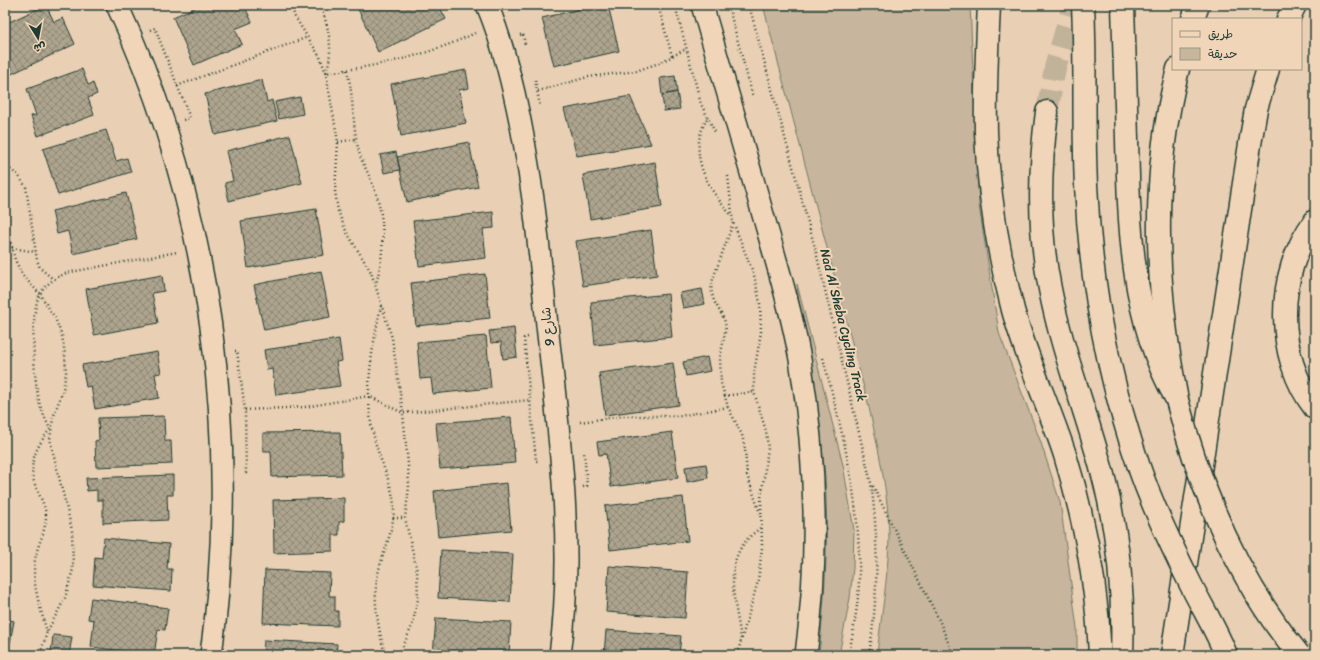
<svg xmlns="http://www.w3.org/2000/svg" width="1320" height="660" font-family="Sriracha,'Playpen Sans Arabic',sans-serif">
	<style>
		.green { fill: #c7b69d; stroke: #737a68 }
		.building { fill: url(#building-cross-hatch); stroke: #1f3d34 }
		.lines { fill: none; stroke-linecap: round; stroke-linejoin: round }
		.motorway-tunnel { stroke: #c1b29a; stroke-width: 22; stroke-dasharray: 22 11; stroke-linecap: butt }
		.minor-casing { stroke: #1f3d34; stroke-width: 24 }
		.primary-casing { stroke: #1f3d34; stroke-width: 25 }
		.motorway-casing { stroke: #1f3d34; stroke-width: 25 }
		.path { stroke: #1f3d34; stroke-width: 2.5; stroke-dasharray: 1 3; stroke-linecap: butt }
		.minor { stroke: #f1d5b8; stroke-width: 21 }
		.primary { stroke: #f1d5b8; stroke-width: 22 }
		.motorway { stroke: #f1d5b8; stroke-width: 22 }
		.primary-bridge-casing { stroke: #1f3d34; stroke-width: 25; stroke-linecap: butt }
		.motorway-bridge-casing { stroke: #1f3d34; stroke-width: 25; stroke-linecap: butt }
		.primary-bridge { stroke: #f1d5b8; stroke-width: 22 }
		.motorway-bridge { stroke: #f1d5b8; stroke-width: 22 }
		.labels { text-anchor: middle; stroke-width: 4; stroke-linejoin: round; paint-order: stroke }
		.street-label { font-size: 13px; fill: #1f3d34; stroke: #f1d5b8 }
	</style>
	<defs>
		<pattern id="building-cross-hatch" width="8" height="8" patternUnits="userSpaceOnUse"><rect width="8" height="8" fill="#aea48e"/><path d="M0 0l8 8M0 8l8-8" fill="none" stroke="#8d8775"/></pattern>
	</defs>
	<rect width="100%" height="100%" fill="#e9cfb3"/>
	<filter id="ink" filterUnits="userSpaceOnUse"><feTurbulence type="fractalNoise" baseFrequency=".025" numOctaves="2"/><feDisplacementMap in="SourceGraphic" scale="8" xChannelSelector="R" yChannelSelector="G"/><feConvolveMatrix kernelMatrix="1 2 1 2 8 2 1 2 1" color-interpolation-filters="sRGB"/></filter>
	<g filter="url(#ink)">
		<path class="green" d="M763,5H970L979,206L999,333L1040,440L1060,502L1077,628V655H877C881,617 888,578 889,539C889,493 878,448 868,403Z
			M797,284L843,465L854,530L853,568L850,598L839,655H819C825,596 829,536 825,476C820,411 802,348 797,284Z"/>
		<path class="building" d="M46,5L54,22L63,18L75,44L5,77V24Z
			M201,5H244L252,22L235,29L242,44L194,65L173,17Z
			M366,5H428L431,10L439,6L446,19L378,52L358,9Z
			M597,5H608L619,51L554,66L542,18Z
			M82,69L88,85L93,83L97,94L88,98L94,115L38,136L31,116L36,115L27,89Z
			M466,70L469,88L459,90L466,123L401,136L391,84Z
			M675,76L677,92L662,95L660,78Z
			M262,80L267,102L272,100L277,121L215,135L205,94Z
			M677,92L680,109L664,111L662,95Z
			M630,96L651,144L577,156L564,109Z
			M300,97L303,114L279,119L275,102Z
			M106,130L116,161L127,158L131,172L58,195L43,149Z
			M290,135L302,183L229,201L225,183L233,181L226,151Z
			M469,142L478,187L407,202L397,157Z
			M396,152L400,170L384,173L380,155Z
			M655,162L662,207L590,219L583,175Z
			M126,193L137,239L73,254L68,231L57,234L52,211Z
			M316,209L324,255L248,268L241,221Z
			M493,212L494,228L483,229L486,258L419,266L413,221Z
			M651,230L657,275L583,286L576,241Z
			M321,271L330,317L264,330L254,285Z
			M485,274L490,318L416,326L411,283Z
			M162,275L164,291L152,293L158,323L94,335L86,289Z
			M702,289L705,304L683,308L680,293Z
			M668,294L672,337L595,345L591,302Z
			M514,328L517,357L503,359L501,342L491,343L489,331Z
			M486,336L491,388L433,394L431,378L420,379L417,342Z
			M339,339L342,361L336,362L340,386L276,395L272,369L267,370L264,350Z
			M157,352L161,373L155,374L159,398L95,409L91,386L86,387L82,365Z
			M707,357L710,371L686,376L683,362Z
			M673,363L679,405L605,415L599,373Z
			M164,416L165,441H171L172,464L96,467L95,441L99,440L98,418Z
			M511,417L515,463L440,469L436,423Z
			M340,432L342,475L272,477L271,451H263V433Z
			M672,432L678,478L611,487L606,454L599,455L597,442Z
			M706,464L708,478L687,482L685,467Z
			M173,475V495H167L168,520L103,523V500H97V490L87,491L86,478Z
			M507,483L511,530L438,537L434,491Z
			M5,488H9V505H6V517Z
			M683,497L688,541L610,550L605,506Z
			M344,498V521L339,522V535H333V551L274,553L273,500Z
			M104,538L169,544L167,569H172L171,591L93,585L95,557L102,558Z
			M441,550L513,554L510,602L438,598Z
			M609,566L688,572L685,618L606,612Z
			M265,570L330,573L329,596H335V611H338V626L263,623Z
			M91,598L168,608L165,630L158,629L154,655L91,647L94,620L88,619Z
			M436,618L511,622L509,655H433Z
			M5,619L14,621L10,643L5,642Z
			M606,630L681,636L679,655H604Z
			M53,635L72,637L69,655L51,654Z
			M264,640L337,644L336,655H263Z"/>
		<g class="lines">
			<path class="motorway-tunnel" d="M1047,112L1055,68L1073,5"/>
			<defs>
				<path id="minor" d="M117,5C211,206 241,436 211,655
					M487,5C499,33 507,63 514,93C532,170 539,247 547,325C559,434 575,546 560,655
					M702,5C721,69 739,133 758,197C773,251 790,304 800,359C816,457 819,557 806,655"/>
				<path id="primary" d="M1123,5C1124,50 1126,94 1127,139C1129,226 1131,319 1175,396"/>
				<path id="motorway" d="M989,5C987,47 985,90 986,132C988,192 998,252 1013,310C1027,360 1049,406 1065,455C1085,520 1097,587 1100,655
					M1193,19L1198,5
					M1288,19L1295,5
					M1047,112C1039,171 1038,230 1050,289C1063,357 1090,420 1106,487C1119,542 1124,599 1122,655
					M1315,221C1275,273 1275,357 1315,408
					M1177,400C1156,293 1150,176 1178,69
					M1172,655L1250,144L1256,109L1268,69"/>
			</defs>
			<use href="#minor" class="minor-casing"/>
			<use href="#primary" class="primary-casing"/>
			<use href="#motorway" class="motorway-casing"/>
			<path class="path" d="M291,5L295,17L320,57L326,73L338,142L335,191L338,211L346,231L371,272L392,338L403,413L408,464L409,487L405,518L417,571L418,599L412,626L399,655
				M320,5C329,28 334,49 326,73C381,65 425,57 475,33
				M658,5L672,56
				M675,5L701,104L716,134
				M728,5L753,97
				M749,5L815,248L871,483C879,541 878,598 869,655
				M150,30L155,28L190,118L183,120
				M520,35L523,34L525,44
				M347,70C354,97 352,125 359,152C362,163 368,172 372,183C386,216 385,250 376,284
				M535,80L540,106
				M177,86L308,37
				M538,91L588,77L636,71L659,63L686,49
				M707,119C686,153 708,189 731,215
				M338,142L356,139
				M5,159L8,186V230L15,260L23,276L40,294L55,318L62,336L65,354L66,372L63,390L53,418L50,440L72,530L73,569L65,598L47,632L40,655
				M7,167L18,175L26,187L37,260L40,268L53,279
				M728,176L733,222L754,275L760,303L761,332L754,373V392L766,431L768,448L761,498L762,548L758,581L737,655
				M733,223L713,279L711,290L714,301L724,319L726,327L720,358L721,383L728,407L742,435L745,449L747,475L760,513
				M5,243L10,242
				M12,248L36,252
				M381,306C372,348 363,394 374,437C379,460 393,484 394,507C394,531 383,551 378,574C372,601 379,629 385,655
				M528,337L524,338L536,461H540
				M235,351H237L245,410L246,473H243
				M823,358C842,431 861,501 859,577C859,603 853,630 849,655
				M724,396L754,392
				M245,410L305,407L369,396L403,413L530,400
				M580,422L624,416H680L728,407
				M873,486L940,622L953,655
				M583,487L587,486L584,452
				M393,518H405
				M47,632C41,609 31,584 35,560C37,545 46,532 46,516C45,503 38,494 34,482C28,461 38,445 50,429C46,420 41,410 39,401C34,379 29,313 40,294C46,284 55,278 66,273L177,252
				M741,639C737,608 723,569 745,542C749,536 756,532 761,527"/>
			<use href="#minor" class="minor"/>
			<use href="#primary" class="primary"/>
			<use href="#motorway" class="motorway"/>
			<defs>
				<path id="primary-bridge" d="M1177,400C1201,492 1238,581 1299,655"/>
				<path id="motorway-bridge" d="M1083,5C1086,65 1083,125 1086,185C1090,280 1108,377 1139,467C1153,508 1172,547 1191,585C1203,609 1217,631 1226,655"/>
			</defs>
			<use href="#primary-bridge" class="primary-bridge-casing"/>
			<use href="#motorway-bridge" class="motorway-bridge-casing"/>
			<use href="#primary-bridge" class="primary-bridge"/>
			<use href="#motorway-bridge" class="motorway-bridge"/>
		</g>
	</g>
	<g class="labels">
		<g class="street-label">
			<text transform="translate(844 325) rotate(76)" y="5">Nad Al Sheba Cycling Track</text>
			<text transform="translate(547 327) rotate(-96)" y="5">شارع 9</text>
		</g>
	</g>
	<rect width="1320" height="660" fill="none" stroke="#f1d5b8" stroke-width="20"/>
	<rect x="10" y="10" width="1300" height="640" fill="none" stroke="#1f3d34" stroke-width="1.5" filter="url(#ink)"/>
	<rect x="1172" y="18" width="130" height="52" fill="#f1d5b8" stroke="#9d9883"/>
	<rect x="1180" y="31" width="20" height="6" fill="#f1d5b8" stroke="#9d9883"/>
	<text x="1208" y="38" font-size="12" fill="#1f3d34">طريق</text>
	<rect x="1180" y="48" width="20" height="12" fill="#c7b69d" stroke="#9d9883"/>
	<text x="1208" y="58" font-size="12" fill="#1f3d34">حديقة</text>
	<g transform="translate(38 38) rotate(169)" stroke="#f1d5b8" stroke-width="3" paint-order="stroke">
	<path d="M0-3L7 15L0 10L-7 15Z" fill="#1f3d34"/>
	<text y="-6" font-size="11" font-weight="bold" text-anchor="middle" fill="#1f3d34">ش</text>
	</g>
</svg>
